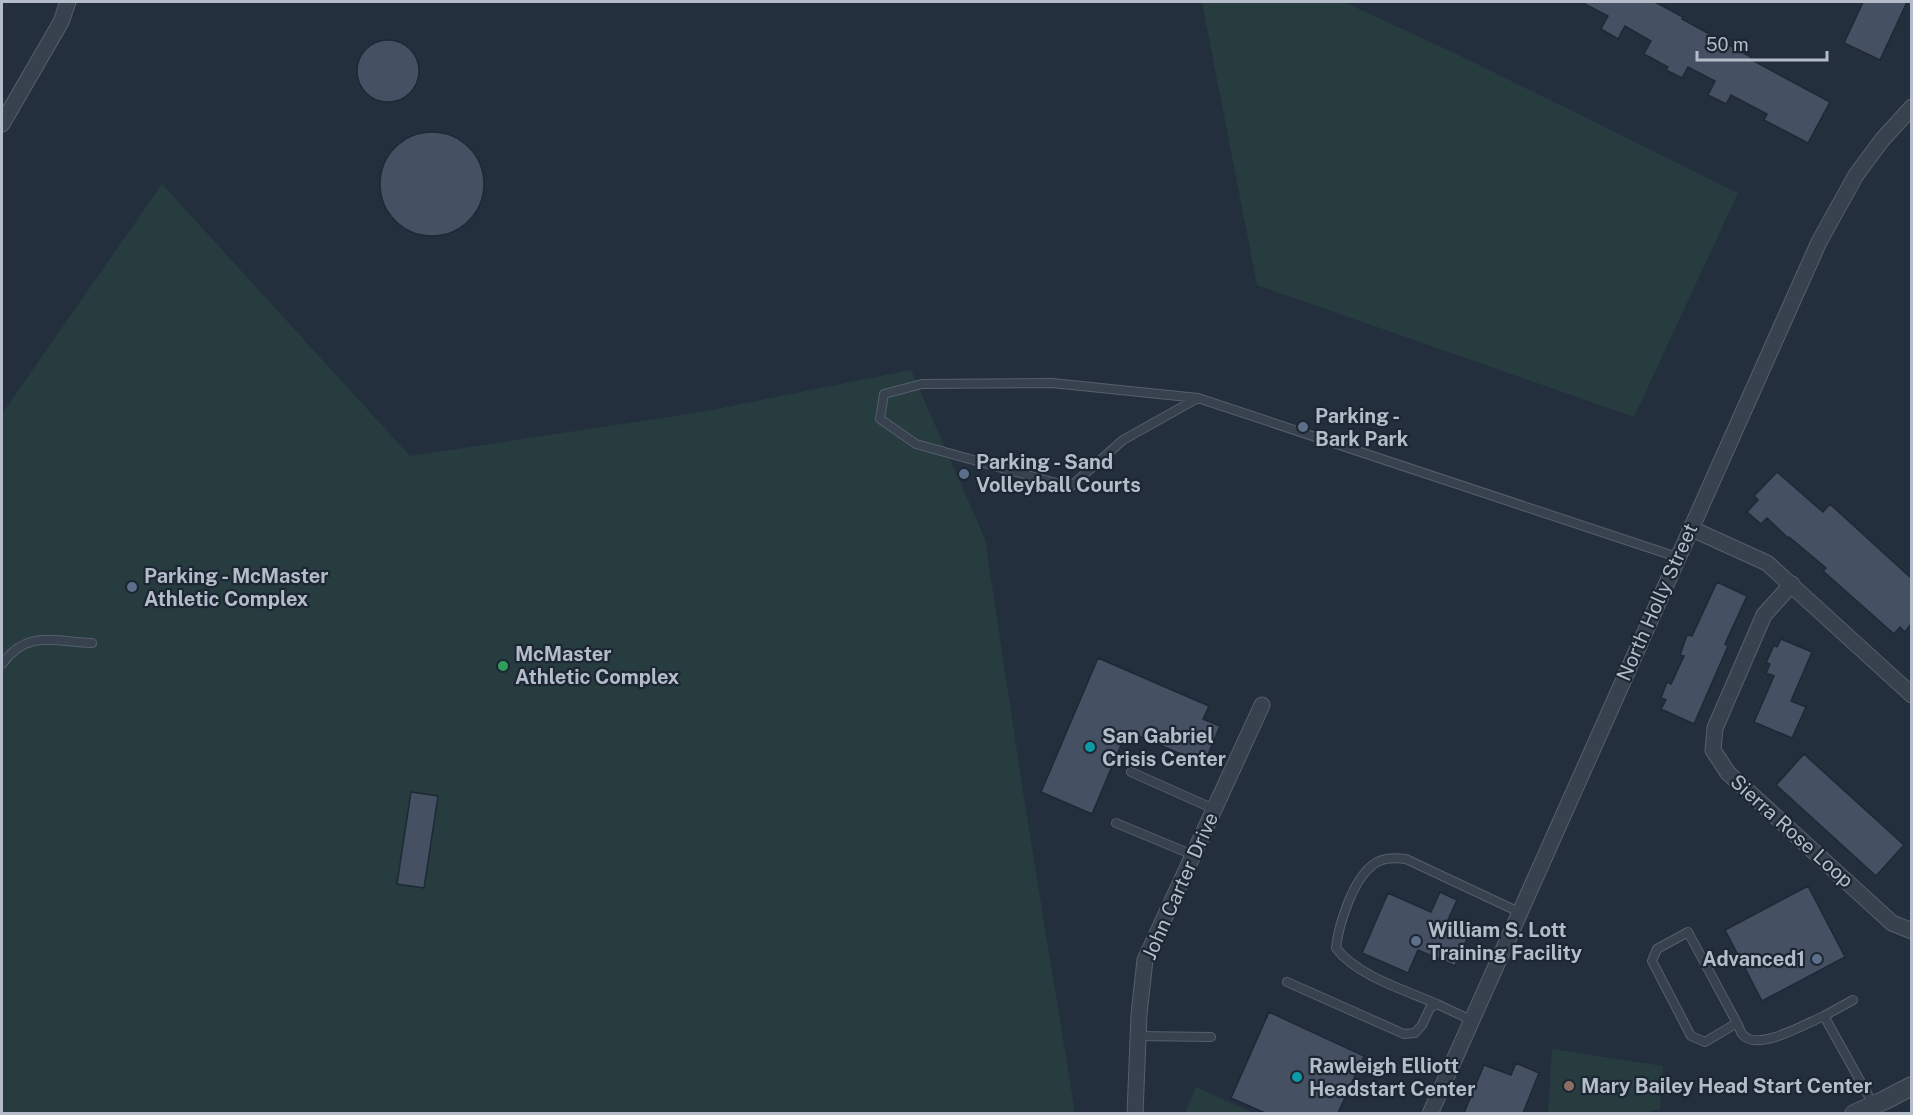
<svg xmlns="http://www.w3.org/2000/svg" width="1913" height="1115" font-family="'Public Sans',sans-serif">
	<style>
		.green { fill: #263c3f }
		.building { fill: #455162; stroke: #1f2835; stroke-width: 1.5 }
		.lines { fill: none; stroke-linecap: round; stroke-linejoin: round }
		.service-casing { stroke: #565f6c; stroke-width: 10 }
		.minor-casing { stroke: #565f6c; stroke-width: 17 }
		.tertiary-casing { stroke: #565f6c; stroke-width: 20 }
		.service { stroke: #38414e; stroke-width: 8 }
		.minor { stroke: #38414e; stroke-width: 15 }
		.tertiary { stroke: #38414e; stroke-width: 18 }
		.service-dot { fill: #5c6f8a; stroke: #1d2633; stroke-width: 2 }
		.leisure-dot { fill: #2e9e5b; stroke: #1d2633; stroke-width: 2 }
		.culture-dot { fill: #0f9aa8; stroke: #1d2633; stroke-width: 2 }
		.education-dot { fill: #8d6e63; stroke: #1d2633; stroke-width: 2 }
		.labels { text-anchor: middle; stroke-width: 4.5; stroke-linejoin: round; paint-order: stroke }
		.poi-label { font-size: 20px; font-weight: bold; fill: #b4bcc9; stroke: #1d2633; text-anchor: start }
		.street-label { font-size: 20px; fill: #b4bcc9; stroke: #1d2633 }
	</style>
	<rect width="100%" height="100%" fill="#242f3e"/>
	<path class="green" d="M1202,2H1344L1467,59L1738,193L1634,417L1257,285Z
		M162,184L410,456L701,412L911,370L985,539L1023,792L1075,1113H2V414Z
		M1552,1049L1663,1066L1660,1109L1640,1114L1548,1113Z
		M1196,1087L1253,1113H1185Z"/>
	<path class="building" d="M1581,2H1655L1683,17L1682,19L1751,57L1750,59L1830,102L1808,143L1764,120L1767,114L1731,95L1726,104L1708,95L1715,81L1688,67L1682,78L1666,70L1668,67L1644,54L1651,41L1625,26L1618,39L1601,29L1608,16Z
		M1863,2H1907L1880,60L1844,43Z
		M357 71a31 31 0 1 1 62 0a31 31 0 1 1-62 0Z
		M380 184a52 52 0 1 1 104 0a52 52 0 1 1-104 0Z
		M1777,472L1823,512L1830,504L1911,578V624L1905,632L1900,627L1894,634L1823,571L1826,568L1789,537L1788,538L1767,518L1761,524L1747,512L1758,500L1754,496Z
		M1717,582L1747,596L1725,644L1728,646L1694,724L1661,709L1666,700L1661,698L1667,682L1671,684L1684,656L1680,655L1687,635L1692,636Z
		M1781,639L1812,652L1791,701L1806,707L1792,738L1754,722L1774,676L1766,673L1770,664L1766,663L1774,645L1777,647Z
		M1098,658L1209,706L1203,719L1220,726L1204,764L1127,731L1092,814L1041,792Z
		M1804,754L1904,845L1876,876L1776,785Z
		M411,792L438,796L424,888L397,884Z
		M1808,886L1845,957L1762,1001L1725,930Z
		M1440,892L1457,900L1447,922L1470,932L1455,966L1418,950L1408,973L1362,953L1388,893L1431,912Z
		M1269,1012L1364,1056L1338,1113H1265L1231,1098Z
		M1516,1063L1539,1073L1523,1113H1464L1484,1065L1511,1075Z"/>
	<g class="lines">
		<defs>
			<path id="service" d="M1198,398L1123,440L1070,487L916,444L880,419L884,394L922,384L1052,383L1198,398L1677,557
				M2,664C27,629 54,642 92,643
				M1131,772L1214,809
				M1116,823L1193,855
				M1287,982L1404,1034L1415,1033L1422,1025L1430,1008L1437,1004L1471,1020
				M1437,1004C1405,990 1357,976 1336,948C1339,923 1353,879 1374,864C1384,857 1395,858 1406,859L1519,912
				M1824,1016L1853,1000
				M1737,1023L1705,1042L1691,1036L1652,961L1657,949L1688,932L1737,1023C1739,1026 1740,1032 1743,1035C1758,1052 1807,1023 1824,1016L1873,1104
				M1138,1036L1211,1037"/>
			<path id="minor" d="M2,124L61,22L68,2
				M1690,528L1767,563L1912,695
				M1792,584L1764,615L1715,728L1713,750L1728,773L1892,923L1912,931
				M1135,1114L1139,1014L1145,960L1262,705
				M1430,1114L1819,242L1856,175L1882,140L1912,107"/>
			<path id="tertiary" d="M1854,1114L1885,1100L1912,1086"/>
		</defs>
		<use href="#service" class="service-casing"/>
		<use href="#minor" class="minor-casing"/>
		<use href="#tertiary" class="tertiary-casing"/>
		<use href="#service" class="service"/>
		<use href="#minor" class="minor"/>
		<use href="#tertiary" class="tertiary"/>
	</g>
	<g class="service-dot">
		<circle cx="1303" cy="427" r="6"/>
		<circle cx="964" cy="474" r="6"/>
		<circle cx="132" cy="587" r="6"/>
		<circle cx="1416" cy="941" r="6"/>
		<circle cx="1817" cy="959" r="6"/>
	</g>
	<circle class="leisure-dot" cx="503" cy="666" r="6"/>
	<g class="culture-dot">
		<circle cx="1090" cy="747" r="6"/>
		<circle cx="1297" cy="1077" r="6"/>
	</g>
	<circle class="education-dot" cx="1569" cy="1086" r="6"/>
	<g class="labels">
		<g class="poi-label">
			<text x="1315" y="423">Parking -<tspan x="1315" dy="23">Bark Park</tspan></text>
			<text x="976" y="469">Parking - Sand<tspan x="976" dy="23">Volleyball Courts</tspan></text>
			<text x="144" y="583">Parking - McMaster<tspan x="144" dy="23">Athletic Complex</tspan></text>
			<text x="515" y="661">McMaster<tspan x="515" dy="23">Athletic Complex</tspan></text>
			<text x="1102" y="743">San Gabriel<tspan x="1102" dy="23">Crisis Center</tspan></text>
			<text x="1428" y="937">William S. Lott<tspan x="1428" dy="23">Training Facility</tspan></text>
			<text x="1805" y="966" text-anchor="end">Advanced1</text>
			<text x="1309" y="1073">Rawleigh Elliott<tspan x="1309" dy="23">Headstart Center</tspan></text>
			<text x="1581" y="1093">Mary Bailey Head Start Center</text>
		</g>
		<g class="street-label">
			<text transform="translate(1657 602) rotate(-66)" y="7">North Holly Street</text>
			<text transform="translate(1792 831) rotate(42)" y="7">Sierra Rose Loop</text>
			<text transform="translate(1180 886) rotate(-66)" y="7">John Carter Drive</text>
		</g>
	</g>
	<rect width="1913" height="1115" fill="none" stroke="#b4bcc9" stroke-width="6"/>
	<path d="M1697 51v9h130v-9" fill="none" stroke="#b4bcc9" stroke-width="3"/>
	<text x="1706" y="51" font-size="18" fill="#b4bcc9" stroke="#1d2633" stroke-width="4.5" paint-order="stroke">50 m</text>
</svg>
